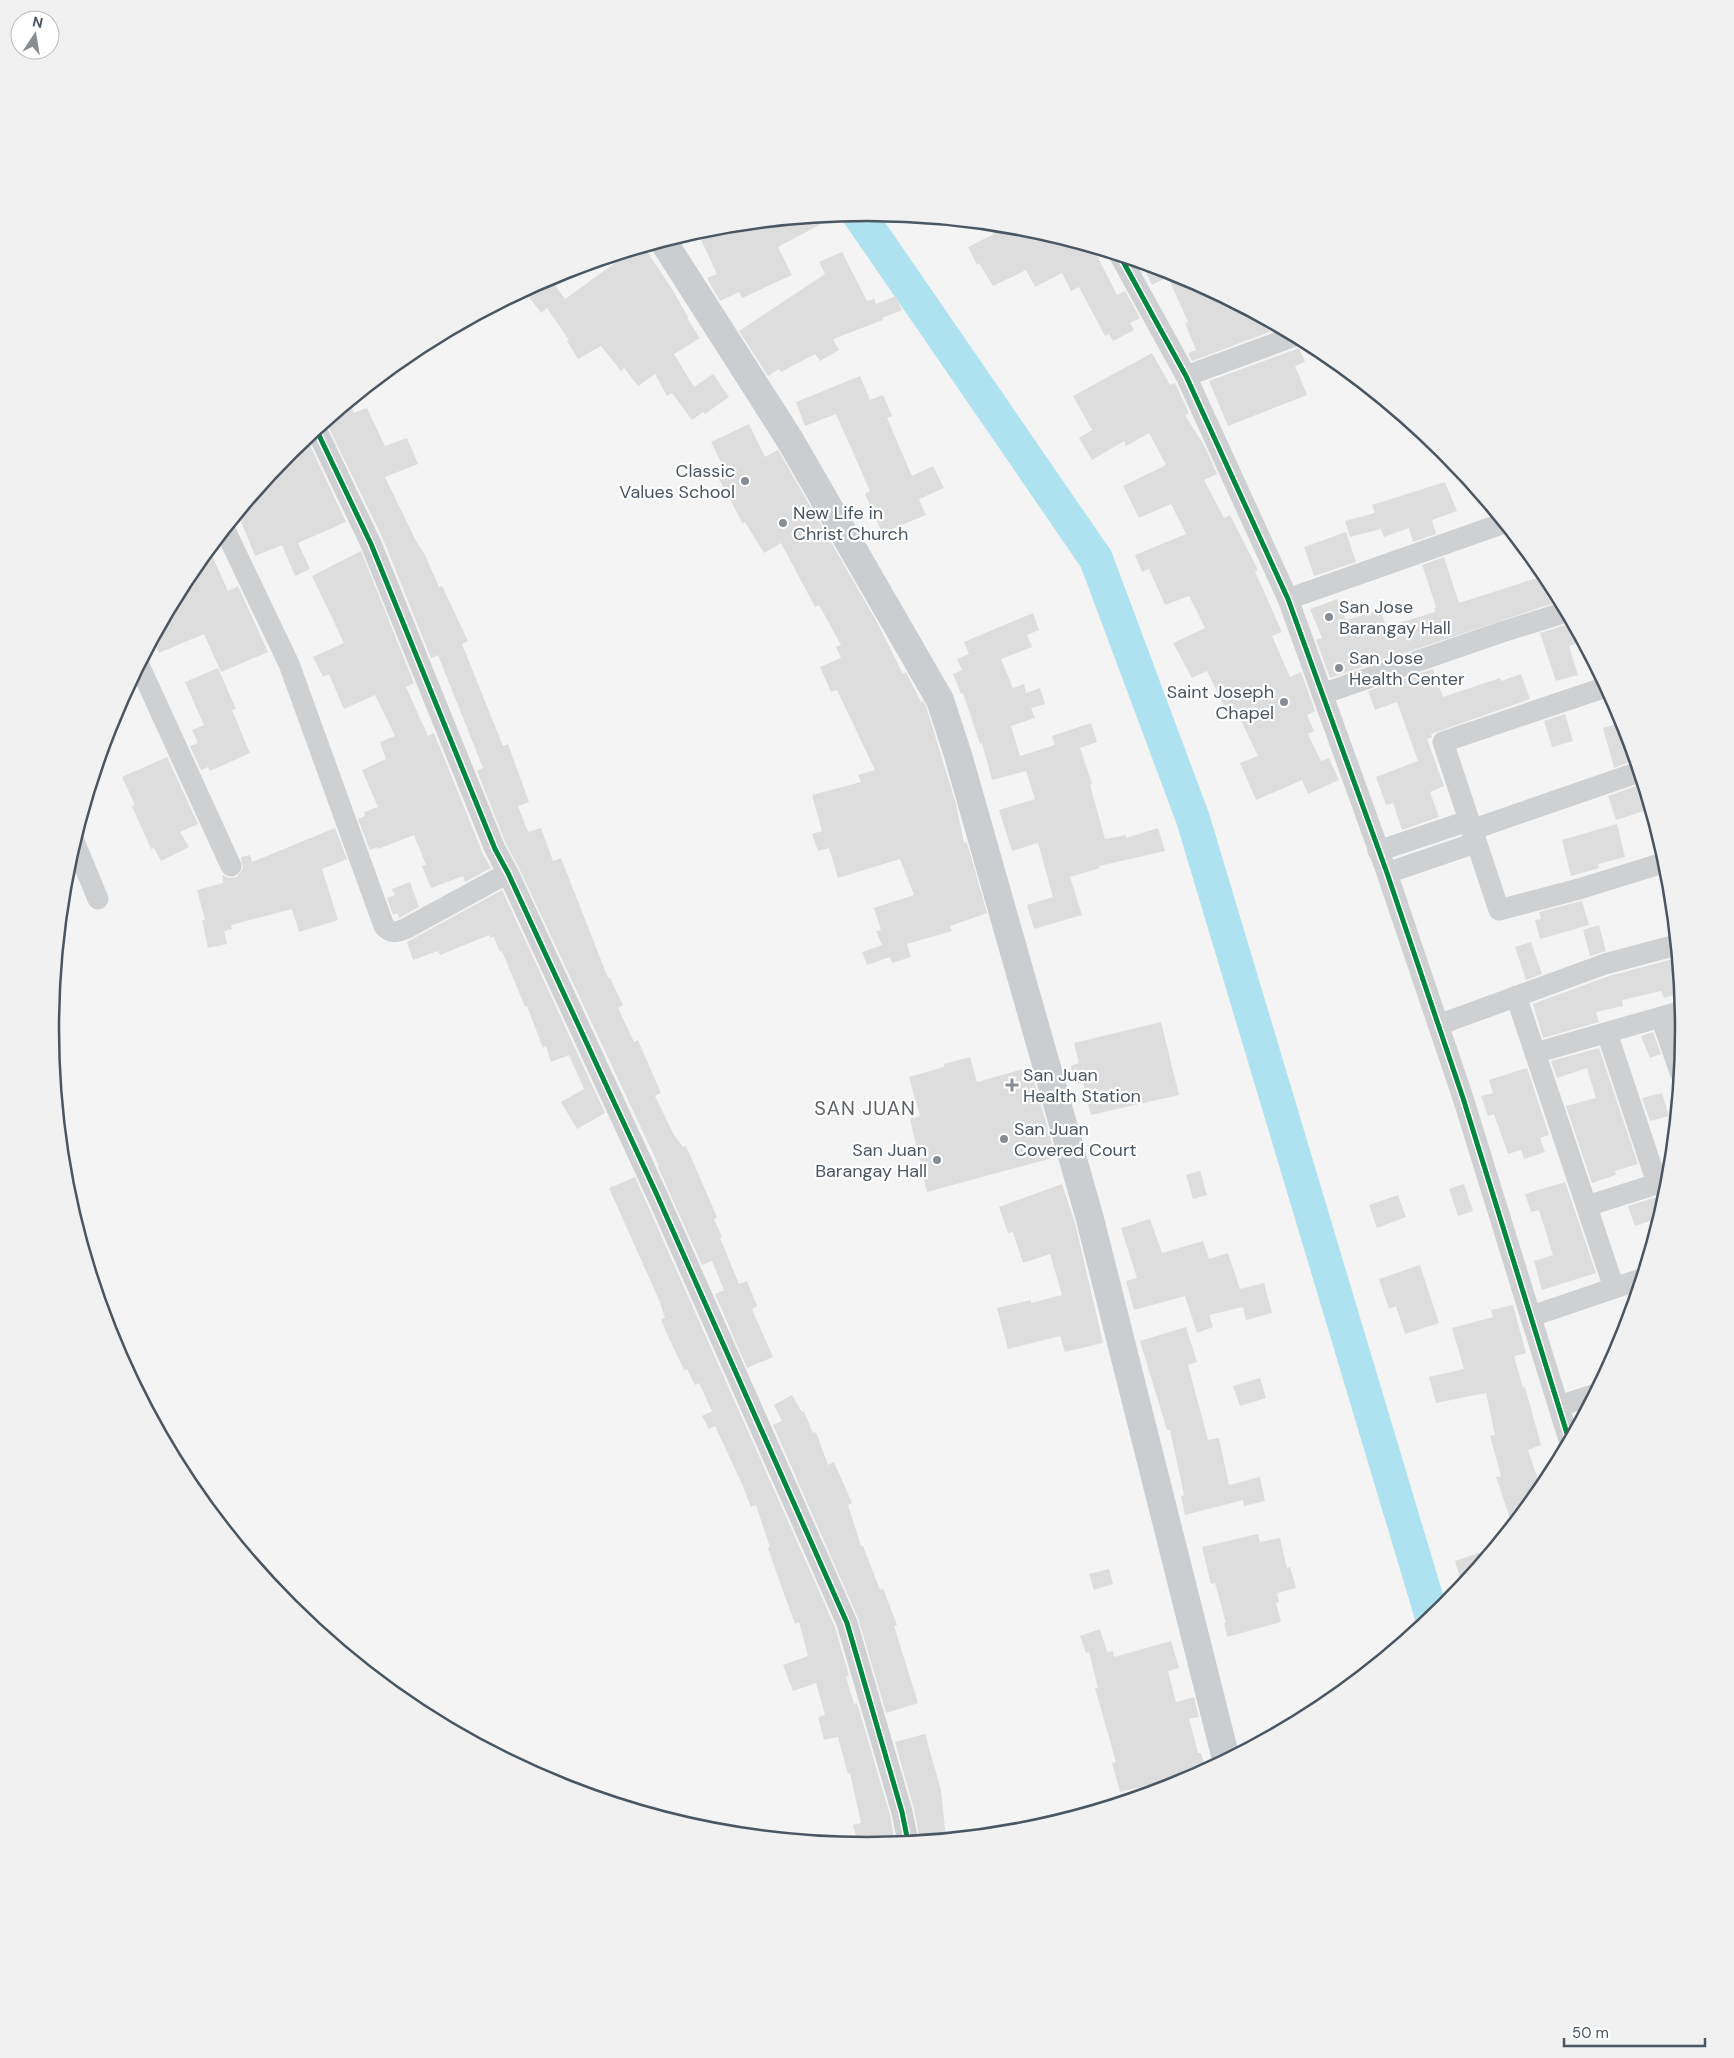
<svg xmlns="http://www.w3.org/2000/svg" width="1734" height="2058" font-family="'DM Sans',sans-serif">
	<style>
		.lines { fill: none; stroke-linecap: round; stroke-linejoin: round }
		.river { stroke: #aee2f0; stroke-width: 34 }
		.building { fill: #ddddde }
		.minor { stroke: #ced0d2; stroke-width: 21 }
		.major { stroke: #caced1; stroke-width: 28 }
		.cycleway-casing { stroke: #fff; stroke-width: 8 }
		.cycleway { stroke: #00873e; stroke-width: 5 }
		.poi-dot { fill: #868d94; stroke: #fff; stroke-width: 2 }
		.labels { text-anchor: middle; stroke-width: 4.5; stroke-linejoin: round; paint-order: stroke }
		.poi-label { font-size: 18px; fill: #4a5661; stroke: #fff; text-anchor: start }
		.quarter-label { font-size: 20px; letter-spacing: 1px; fill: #5f6368; stroke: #fff }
		.rim { fill: none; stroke: #4a5661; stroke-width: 2.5 }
	</style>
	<rect width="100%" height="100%" fill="#f4f4f4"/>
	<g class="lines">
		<path class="river" d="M858,213L1096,559L1193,819L1432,1617"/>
	</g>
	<path class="building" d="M838,215L778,247L792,275L742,298L739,292L720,301L707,278L717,274L697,231L708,228Z
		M989,224L1027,228L1093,248L1117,295L1125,291L1140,318L1130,323L1134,330L1113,341L1109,334L1105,336L1079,287L1071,291L1062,273L1035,287L1026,270L993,286L979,263L977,265L968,247L994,234Z
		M644,247L672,289L688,317L687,318L700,338L674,354L694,387L713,374L729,397L705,414L703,412L692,420L672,393L667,396L655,374L638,386L624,368L621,371L601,346L578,359L567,341L569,340L547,308L541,313L526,293L549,277L565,299L633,250Z
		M842,252L867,301L874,299L876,304L896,296L902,310L882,318L883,320L833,339L839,350L820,361L815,354L781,372L779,369L768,376L739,331L825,274L819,262Z
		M1141,263L1180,274L1280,328L1192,361L1188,353L1196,350L1185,323L1188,322L1168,277L1152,285Z
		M1299,348L1305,362L1295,366L1307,395L1228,426L1209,381Z
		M1152,353L1170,385L1175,383L1189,413L1185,415L1205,447L1217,474L1204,480L1224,518L1230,515L1258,570L1255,571L1282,632L1272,636L1290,677L1301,672L1315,711L1307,715L1314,731L1308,734L1321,761L1329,758L1339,780L1308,794L1302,780L1256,800L1240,763L1258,756L1235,708L1227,712L1207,671L1192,678L1173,643L1205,628L1189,596L1165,605L1149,569L1142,572L1135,555L1186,534L1171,504L1139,518L1123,486L1166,465L1149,433L1126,446L1124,441L1092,460L1079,438L1092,430L1073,396Z
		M860,376L870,400L883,395L892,416L887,418L912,476L933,466L944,488L919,499L926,515L882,533L865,494L870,491L836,414L805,426L796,402Z
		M349,402L354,413L367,408L385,446L407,438L418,464L385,477L416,541L424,553L439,587L442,586L468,641L462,644L503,746L508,744L529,802L518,806L528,832L541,828L553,861L561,858L608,978H610L623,1005L618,1008L634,1042L638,1040L661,1093L655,1096L674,1135L683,1147L686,1146L717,1217L714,1219L722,1237L720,1238L739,1284L747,1281L757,1306L752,1309L773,1357L747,1368L715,1294L724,1290L712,1261L702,1265L658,1167L659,1166L519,868L506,844L477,771L483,768L438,655L431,658L383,539L326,422Z
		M749,424L765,457L778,450L878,624L903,674L906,672L921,702L923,701L926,706L956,804L964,843L966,842L968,846L987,913L950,926L952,931L907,944L911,957L892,963L890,957L867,965L862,952L882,945L876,931L881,930L874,908L914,895L900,859L838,878L829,848L818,851L812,834L822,831L812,795L861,782L858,775L875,770L837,690L831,692L820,667L841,658L836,647L841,645L819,605L815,607L781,543L764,553L745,522L743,524L718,477L726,472L711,442Z
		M306,437L346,522L298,543L310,569L295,576L282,545L255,556L238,514L289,451Z
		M1445,482L1457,511L1432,520L1436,534L1413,542L1409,528L1384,537L1381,529L1350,537L1345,521L1375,513L1372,505Z
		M1346,532L1356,562L1314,576L1304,547Z
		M209,549L228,591L238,586L268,652L221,672L204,634L159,653L153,639L188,575Z
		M361,551L414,683L406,687L428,736L434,733L483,854L491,868L465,882L463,876L431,888L422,866L426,865L414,835L378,849L377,847L370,850L358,819L365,816L364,812L378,807L362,770L386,759L380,742L395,736L375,695L344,709L329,674L323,677L313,657L344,643L312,576Z
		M1444,557L1459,603L1546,575L1560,601L1330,678L1316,640L1322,638L1310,609L1337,599L1346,620L1381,610L1386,627L1435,612L1434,608L1436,607L1422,565Z
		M1033,613L1039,630L1027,635L1032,647L1001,659L1013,688L1024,684L1026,693L1040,688L1045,704L1031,708L1035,718L1011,726L1020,756L1055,745L1052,736L1091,723L1097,742L1080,748L1092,784L1090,785L1105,839L1126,835V838L1158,828L1165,851L1099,866L1100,868L1070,877L1082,915L1034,929L1027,905L1053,897L1038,843L1012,851L999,810L1035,799L1026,771L992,780L982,743L980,744L963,693L961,694L953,674L962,670L957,659L969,654L964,642Z
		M1572,623L1582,642L1569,646L1578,675L1556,681L1540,633Z
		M218,668L236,709L232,710L250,753L210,771L208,767L201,770L190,746L198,743L192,730L204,725L185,682Z
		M1433,669L1443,697L1500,678L1501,681L1521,674L1530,699L1431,734L1432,737L1427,739L1444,786L1430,792L1439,817L1402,830L1393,803L1386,805L1376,777L1418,761L1397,702L1375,710L1368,691Z
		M1565,714L1573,741L1552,747L1544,721Z
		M1624,722L1635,760L1614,768L1603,728Z
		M167,757L198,824L180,832L189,847L161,861L154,848L151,849L132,806L135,805L122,777Z
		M1642,784L1650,809L1616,820L1608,796Z
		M1617,824L1625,857L1598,864L1599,868L1571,876L1562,840Z
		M335,828L347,859L322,869L338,920L299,932L292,909L231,925L232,929L224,931L227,944L208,948L202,920H205L197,890L223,883L222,875L229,878L237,877L243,868L241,857L250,855L252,862Z
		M410,882L419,907L399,918L397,913L393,915L387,898L395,895L392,889Z
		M502,890L605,1113L577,1129L561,1102L584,1089L569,1055L551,1062L546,1046L543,1048L527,1006L525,1007L502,951L500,952L494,937L490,938L489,935L440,955L438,951L413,960L407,942Z
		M1582,901L1589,925L1540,939L1535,920L1541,919L1539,912Z
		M1599,925L1606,951L1590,956L1583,930Z
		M1531,942L1542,974L1526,980L1515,947Z
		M1677,958L1680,993L1664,998L1661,991L1622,1000L1623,1006L1596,1012L1599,1022L1543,1038L1533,1004L1609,976Z
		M1161,1022L1179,1095L1091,1115L1083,1083L1075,1084L1071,1066L1079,1063L1074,1043Z
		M1653,1032L1661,1054L1650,1058L1641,1036Z
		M1599,1048L1638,1164L1615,1171L1616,1175L1592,1183L1566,1106L1596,1098L1587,1068L1557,1078L1551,1061Z
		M970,1057L977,1082L1030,1067L1056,1157L927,1192L910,1119L920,1116L909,1077L944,1067V1064Z
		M1527,1068L1549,1135L1540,1138L1545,1152L1524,1159L1521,1150L1508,1154L1494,1114L1488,1116L1481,1096L1493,1093L1489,1080Z
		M1662,1093L1669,1116L1650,1121L1642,1098Z
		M1200,1171L1207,1195L1193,1199L1186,1175Z
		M635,1177L835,1627L849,1676L846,1677L854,1704L857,1703L890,1815L895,1843L870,1846L869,1841L858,1844L853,1825L861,1823L850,1773L848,1774L838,1737L824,1740L818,1717L825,1715L816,1683L793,1691L783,1665L808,1656L799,1622L795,1624L779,1580L768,1548L770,1547L756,1505L751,1507L742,1484L715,1426L709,1429L702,1416L712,1411L699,1383L695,1385L687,1369L684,1370L667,1334L661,1319L665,1318L659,1300L609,1188Z
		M1565,1182L1596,1273L1542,1290L1534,1261L1553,1255L1539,1210L1531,1212L1525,1194Z
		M1062,1184L1075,1223L1103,1343L1065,1352L1060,1336L1008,1349L997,1308L1031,1300V1303L1062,1295L1050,1254L1023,1263L1013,1232L1008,1233L999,1207Z
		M1464,1184L1473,1211L1458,1216L1449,1189Z
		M1398,1195L1406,1217L1377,1228L1369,1205Z
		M1660,1196L1663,1206L1659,1218L1635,1226L1628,1206Z
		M1150,1219L1162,1253L1203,1241L1209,1259L1228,1253L1240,1289L1264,1283L1272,1313L1246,1320L1243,1307L1209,1315L1213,1327L1197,1333L1185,1296L1134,1310L1126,1281L1137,1278L1121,1228Z
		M1420,1265L1439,1323L1405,1334L1396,1306L1389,1309L1379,1279Z
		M1513,1305L1526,1353L1514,1356L1523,1388L1525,1387L1541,1445L1528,1450L1541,1489L1512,1524L1496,1477L1501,1476L1490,1436L1495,1435L1486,1393L1436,1403L1429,1377L1464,1369L1452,1328L1493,1317L1491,1310Z
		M1186,1327L1197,1362L1188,1365L1208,1440L1219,1438L1229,1485L1260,1477L1265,1501L1244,1506L1243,1500L1185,1515L1181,1496L1184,1495L1170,1430H1167L1140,1341Z
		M1260,1378L1266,1398L1240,1406L1233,1386Z
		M792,1395L802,1412L804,1411L813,1433L816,1432L828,1465L834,1462L852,1503L848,1505L861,1546H863L880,1590L883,1588L897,1625L894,1626L918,1703L886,1713L858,1618L773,1425L782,1421L774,1405Z
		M1258,1534L1260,1542L1280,1538L1287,1568L1290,1567L1296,1588L1277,1593L1279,1602L1276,1603L1281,1622L1227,1637L1224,1623H1226L1215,1583L1211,1584L1202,1547Z
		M1493,1548L1472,1573L1462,1585L1455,1561Z
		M1109,1569L1113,1584L1094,1590L1089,1574Z
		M1100,1629L1107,1652L1113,1651L1114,1657L1171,1641L1179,1668L1168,1671L1176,1702L1194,1697L1199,1717L1189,1719L1198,1753H1201L1206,1770L1196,1775L1178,1780V1778L1120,1792L1112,1763L1116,1762L1095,1688H1098L1089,1652L1086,1653L1080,1636Z
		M925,1734L941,1790L946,1838L920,1841L914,1809L895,1742Z"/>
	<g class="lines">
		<path class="minor" d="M1120,256L1186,376L1288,599L1387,873L1463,1098L1569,1440
			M1186,376L1295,336
			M316,429L371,544L495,849L508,873L657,1195L847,1623L902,1812L908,1842
			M225,530L289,664L384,926C391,934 397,932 405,929L508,873
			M1288,599L1504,523
			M139,665L231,866
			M1606,687L1443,742L1499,910L1579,889L1666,862
			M1322,694L1502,632L1566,612
			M1471,830L1639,772
			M74,841L98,899
			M1378,851L1468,821
			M1387,873L1475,843
			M1516,996L1614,1288
			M1661,1017L1680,1072
			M1438,1025L1605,964L1676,945
			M1607,1033L1657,1183
			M1535,1053L1682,1011
			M1587,1206L1669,1180
			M1532,1316L1641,1279
			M1559,1406L1593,1395"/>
		<path class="major" d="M663,241L790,440L940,700L958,755L1090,1219L1226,1759"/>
		<defs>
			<path id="cycleway" d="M1120,256L1186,376L1288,599L1387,873L1463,1098L1569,1440
				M316,429L371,544L495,849L508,873L657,1195L847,1623L902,1812L908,1842"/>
		</defs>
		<use href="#cycleway" class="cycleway-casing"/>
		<use href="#cycleway" class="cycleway"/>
	</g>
	<g class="poi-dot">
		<circle cx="745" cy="481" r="5"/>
		<circle cx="783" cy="523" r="5"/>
		<circle cx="1329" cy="617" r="5"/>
		<circle cx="1339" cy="668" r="5"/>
		<circle cx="1284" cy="702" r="5"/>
		<path d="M1009.5 1077.5h5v5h5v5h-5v5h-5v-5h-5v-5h5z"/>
		<circle cx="1004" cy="1139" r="5"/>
		<circle cx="937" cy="1160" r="5"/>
	</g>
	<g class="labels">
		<g class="poi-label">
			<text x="735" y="477" text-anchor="end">Classic<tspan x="735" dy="21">Values School</tspan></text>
			<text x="793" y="519">New Life in<tspan x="793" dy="21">Christ Church</tspan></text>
			<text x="1339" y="613">San Jose<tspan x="1339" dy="21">Barangay Hall</tspan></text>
			<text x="1349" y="664">San Jose<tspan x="1349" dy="21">Health Center</tspan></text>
			<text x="1274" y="698" text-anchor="end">Saint Joseph<tspan x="1274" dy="21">Chapel</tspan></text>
			<text x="1023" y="1081">San Juan<tspan x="1023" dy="21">Health Station</tspan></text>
			<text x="1014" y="1135">San Juan<tspan x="1014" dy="21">Covered Court</tspan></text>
			<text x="927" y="1156" text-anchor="end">San Juan<tspan x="927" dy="21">Barangay Hall</tspan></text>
		</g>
		<g class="quarter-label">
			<text x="865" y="1115">SAN JUAN</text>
		</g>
	</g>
	<path d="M0 0H1734V2058H0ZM59 1029a808 808 0 1 1 1616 0a808 808 0 1 1-1616 0Z" fill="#f1f1f2" fill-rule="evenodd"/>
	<path class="rim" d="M59 1029a808 808 0 1 1 1616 0a808 808 0 1 1-1616 0Z"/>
	<g transform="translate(35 35) rotate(12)"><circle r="24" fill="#ffffff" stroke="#b7bbc0"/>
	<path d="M0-4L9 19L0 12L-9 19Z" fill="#868d94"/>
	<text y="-8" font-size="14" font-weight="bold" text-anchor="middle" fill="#4a5661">N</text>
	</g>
	<path d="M1564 2038v8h141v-8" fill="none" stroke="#4a5661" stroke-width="2.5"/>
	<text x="1572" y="2038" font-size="15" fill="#4a5661" stroke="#ffffff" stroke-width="4" paint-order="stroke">50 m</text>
</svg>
